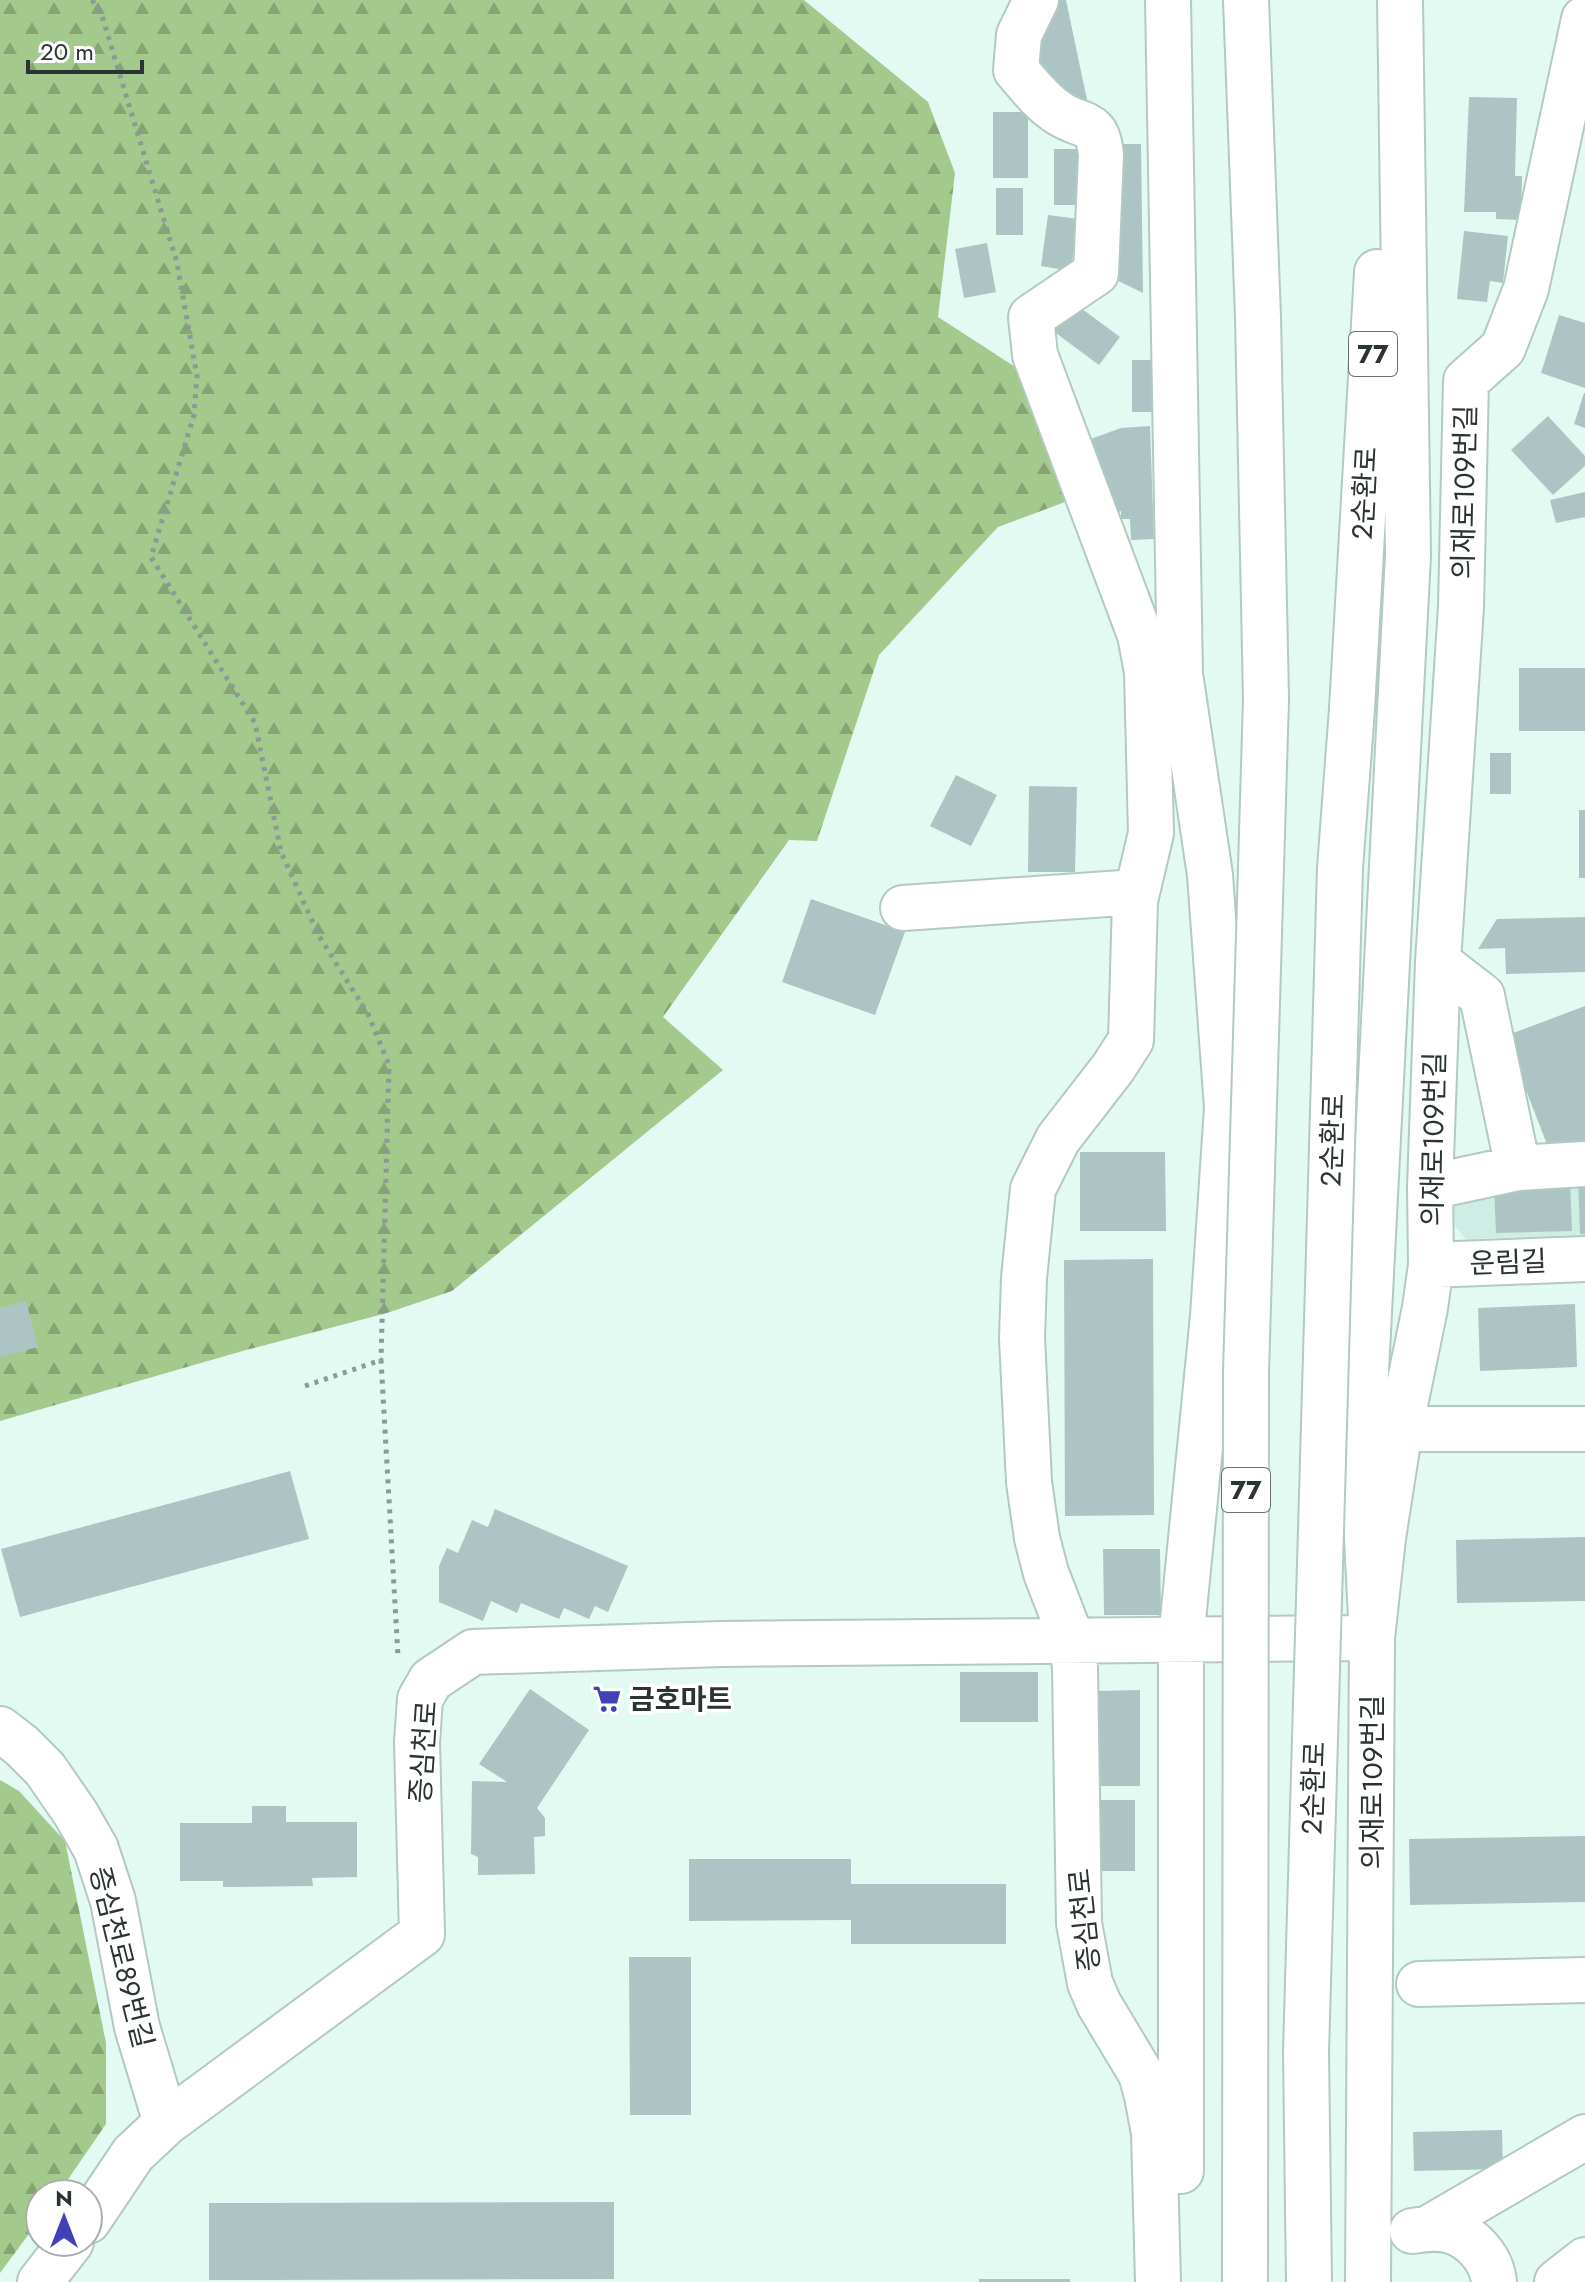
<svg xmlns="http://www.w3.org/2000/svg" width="1585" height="2282" font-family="Jost,'Noto Sans KR',sans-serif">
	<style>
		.built { fill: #ceede4 }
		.forest { fill: url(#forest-firs) }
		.building { fill: #adc4c4 }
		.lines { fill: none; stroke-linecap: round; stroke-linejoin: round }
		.minor-casing { stroke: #b3c9c2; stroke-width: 48 }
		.highway-casing { stroke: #b3c9c2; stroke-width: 48 }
		.path { stroke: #8a9a95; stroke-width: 5; stroke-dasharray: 4 6; stroke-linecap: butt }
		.minor { stroke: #fff; stroke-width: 44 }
		.highway { stroke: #fff; stroke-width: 44 }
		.highway-bridge-casing { stroke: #b3c9c2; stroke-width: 48; stroke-linecap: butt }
		.highway-bridge { stroke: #fff; stroke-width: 44 }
		.labels { text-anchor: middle; stroke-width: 7; stroke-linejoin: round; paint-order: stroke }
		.shield { fill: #fff; stroke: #6b716f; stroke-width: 2 }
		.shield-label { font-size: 26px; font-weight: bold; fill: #2b3431 }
		.street-label { font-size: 28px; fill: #2b3431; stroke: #fff }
		.poi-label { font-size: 28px; font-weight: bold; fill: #2b3431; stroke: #fff; text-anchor: start }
	</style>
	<defs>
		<pattern id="forest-firs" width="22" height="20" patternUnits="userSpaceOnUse" patternTransform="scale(2)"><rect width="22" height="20" fill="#a4c98c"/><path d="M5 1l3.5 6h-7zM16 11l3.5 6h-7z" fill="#86a473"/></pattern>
	</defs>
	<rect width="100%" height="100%" fill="#e3faf3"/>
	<path class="built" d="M1585,1172V1235L1466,1239L1455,1226L1443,1196Z"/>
	<path class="forest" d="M0,0H804L928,102L955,173L938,317L1029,376L1073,499L998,527L879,655L817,841L789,840L663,1017L723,1070L452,1291L387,1313L246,1350L0,1421Z
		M0,1780L19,1791L65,1841L106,2043V2124L58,2194H40V2219L0,2273Z"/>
	<path class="building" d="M1053,0H1066L1090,114L1030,74Z
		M1469,97L1517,98L1515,176H1522L1521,220L1496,219V212H1464Z
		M993,112H1028V178H993Z
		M1106,144H1141L1143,293L1108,276Z
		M1054,149H1087V205H1054Z
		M996,188H1023V235H996Z
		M1048,215L1078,219L1071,271L1041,266Z
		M1464,231L1508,236L1503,283L1490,281L1487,302L1457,299Z
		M987,243L996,292L964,298L955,249Z
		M1074,303L1120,337L1099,365L1053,331Z
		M1559,315L1585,323V388L1541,373Z
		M1132,360H1154V412H1132Z
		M1584,393H1585V428L1574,424Z
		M1548,416L1585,456V466L1553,495L1511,450Z
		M1150,426L1154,539L1131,540L1130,519H1121V511L1111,514L1085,441L1121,428Z
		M1585,492V517L1556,523L1550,500Z
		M1519,668H1585V731H1519Z
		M1490,753H1511V794H1490Z
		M956,775L997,795L971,846L930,826Z
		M1029,786L1077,787L1075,872H1028Z
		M1579,810H1585V878H1579Z
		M811,899L905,932L875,1015L782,982Z
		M1585,917V972L1506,974L1505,948L1478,949L1497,919Z
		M1585,1006V1143L1548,1147L1505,1036Z
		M1080,1152H1165L1166,1231H1080Z
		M1585,1177V1234H1580L1578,1178Z
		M1570,1182L1572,1231L1496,1233L1494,1185Z
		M1153,1259L1154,1515L1065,1516L1064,1260Z
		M26,1301L38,1347L0,1357V1308Z
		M1575,1304L1577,1367L1480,1371L1478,1308Z
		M290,1471L309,1539L20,1617L1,1549Z
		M495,1509L628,1566L608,1612L595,1606L589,1619L564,1608L559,1619L521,1603L517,1613L491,1601L483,1621L439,1602V1566L447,1548L458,1553L472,1520L488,1527Z
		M1585,1537V1601L1457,1603L1456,1540Z
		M1103,1549H1160L1161,1615H1104Z
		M960,1672H1038V1722H960Z
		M530,1689L589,1730L537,1808L545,1818V1836L534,1837L535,1874L478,1875V1857L471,1854L472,1781L507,1782L479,1764Z
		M1140,1690V1786H1096V1691Z
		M1093,1800H1135V1871H1093Z
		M252,1806H286V1822H357V1877L312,1878L313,1886L223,1887V1881H180V1823H252Z
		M1585,1836V1902L1410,1905L1409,1839Z
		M689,1859H851V1884H1006V1944H851V1920L689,1921Z
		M629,1957H691V2115H630Z
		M1502,2130L1503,2169L1414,2171L1413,2132Z
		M614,2202V2279L209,2280V2203Z
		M979,2279H1070V2282H979Z"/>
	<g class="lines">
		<defs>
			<path id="minor" d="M1036,0L1019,35L1016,70C1029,85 1040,100 1056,111C1080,129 1098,117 1101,155L1096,273L1031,317L1035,355L1140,635L1147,672L1151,833L1135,901L1131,1040L1113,1068L1058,1139L1033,1189L1024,1278L1022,1338L1029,1482L1037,1538L1046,1573L1072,1640L1075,1668L1079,1923L1090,1983L1099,2004L1141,2074L1147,2096L1154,2133L1158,2282
				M903,908L1137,892
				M1438,962L1482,996L1518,1168
				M1430,1187L1518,1168L1585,1164
				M1431,1265L1585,1259
				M1400,1429H1585
				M0,1729L22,1746L45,1769L76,1814L96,1849L113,1901L137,2027L166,2123
				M1419,1984L1585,1980
				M1181,2171V1640L1213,1316L1227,1108
				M88,2221L133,2154L166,2123L422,1934L417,1742L420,1699L431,1680L473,1652L722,1644L1353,1638
				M1429,2228L1585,2137
				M1412,2231C1425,2229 1438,2227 1451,2231C1472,2237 1492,2259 1494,2282
				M40,2282L71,2242
				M1368,2282L1372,1638L1383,1538L1400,1429L1425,1308L1431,1265L1430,1187L1438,962L1461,607L1466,381L1503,348L1526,289L1584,19
				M1557,2282L1585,2260"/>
			<path id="highway" d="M1168,0L1180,674L1210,875L1227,1108
				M1246,0L1258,317L1266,699
				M1352,709L1377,272
				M1372,1638L1365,1499L1366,1371L1408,555L1400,0"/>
		</defs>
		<use href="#minor" class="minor-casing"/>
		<use href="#highway" class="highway-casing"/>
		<path class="path" d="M92,0L102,16L177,263L197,376L194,415L151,557L255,723L281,852L319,936L368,1014L389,1065L381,1360
			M305,1386L381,1360L398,1656"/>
		<use href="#minor" class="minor"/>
		<use href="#highway" class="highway"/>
		<defs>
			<path id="highway-bridge" d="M1245,2282L1246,1372L1266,699
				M1309,2282L1306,2052L1340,868L1352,709"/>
		</defs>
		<use href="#highway-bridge" class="highway-bridge-casing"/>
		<use href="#highway-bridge" class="highway-bridge"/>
	</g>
	<defs>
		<symbol id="supermarket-bare" viewBox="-9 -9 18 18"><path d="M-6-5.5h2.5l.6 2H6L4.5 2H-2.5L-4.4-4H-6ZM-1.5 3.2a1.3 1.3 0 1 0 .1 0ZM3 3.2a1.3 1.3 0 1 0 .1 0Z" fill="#4042b6" stroke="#fff" stroke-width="2.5" paint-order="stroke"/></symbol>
	</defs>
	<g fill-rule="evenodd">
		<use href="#supermarket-bare" x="587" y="1679" width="40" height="40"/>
	</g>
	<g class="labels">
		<g class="shield">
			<rect x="1349" y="332" width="48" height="44" rx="6"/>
			<rect x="1222" y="1468" width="48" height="44" rx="6"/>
		</g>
		<g class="shield-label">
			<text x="1373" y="363">77</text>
			<text x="1246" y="1499">77</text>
		</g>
		<g class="street-label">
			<text transform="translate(1464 492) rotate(-89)" y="10">의재로109번길</text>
			<text transform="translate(1364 493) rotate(-87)" y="10">2순환로</text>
			<text transform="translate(1433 1139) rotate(-89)" y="10">의재로109번길</text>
			<text transform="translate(1332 1140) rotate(-88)" y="10">2순환로</text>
			<text transform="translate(1508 1262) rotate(-2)" y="10">운림길</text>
			<text transform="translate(423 1752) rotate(-86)" y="10">증심천로</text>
			<text transform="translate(1372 1782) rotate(-90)" y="10">의재로109번길</text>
			<text transform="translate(1313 1788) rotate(-88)" y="10">2순환로</text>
			<text transform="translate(1084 1920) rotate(-96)" y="10">증심천로</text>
			<text transform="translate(122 1957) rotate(76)" y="10">증심천로89번길</text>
		</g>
		<g class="poi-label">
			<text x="629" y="1709">금호마트</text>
		</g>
	</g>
	<g transform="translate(64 2218)"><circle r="38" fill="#ffffff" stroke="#aaaead" stroke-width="2"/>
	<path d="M0-6L14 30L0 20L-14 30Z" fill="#4042b6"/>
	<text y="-12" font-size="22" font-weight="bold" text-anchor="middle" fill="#2b3431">N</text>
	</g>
	<path d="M28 60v12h114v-12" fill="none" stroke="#2b3431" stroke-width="4"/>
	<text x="40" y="60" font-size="24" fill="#2b3431" stroke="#ffffff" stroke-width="6" paint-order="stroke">20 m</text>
</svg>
